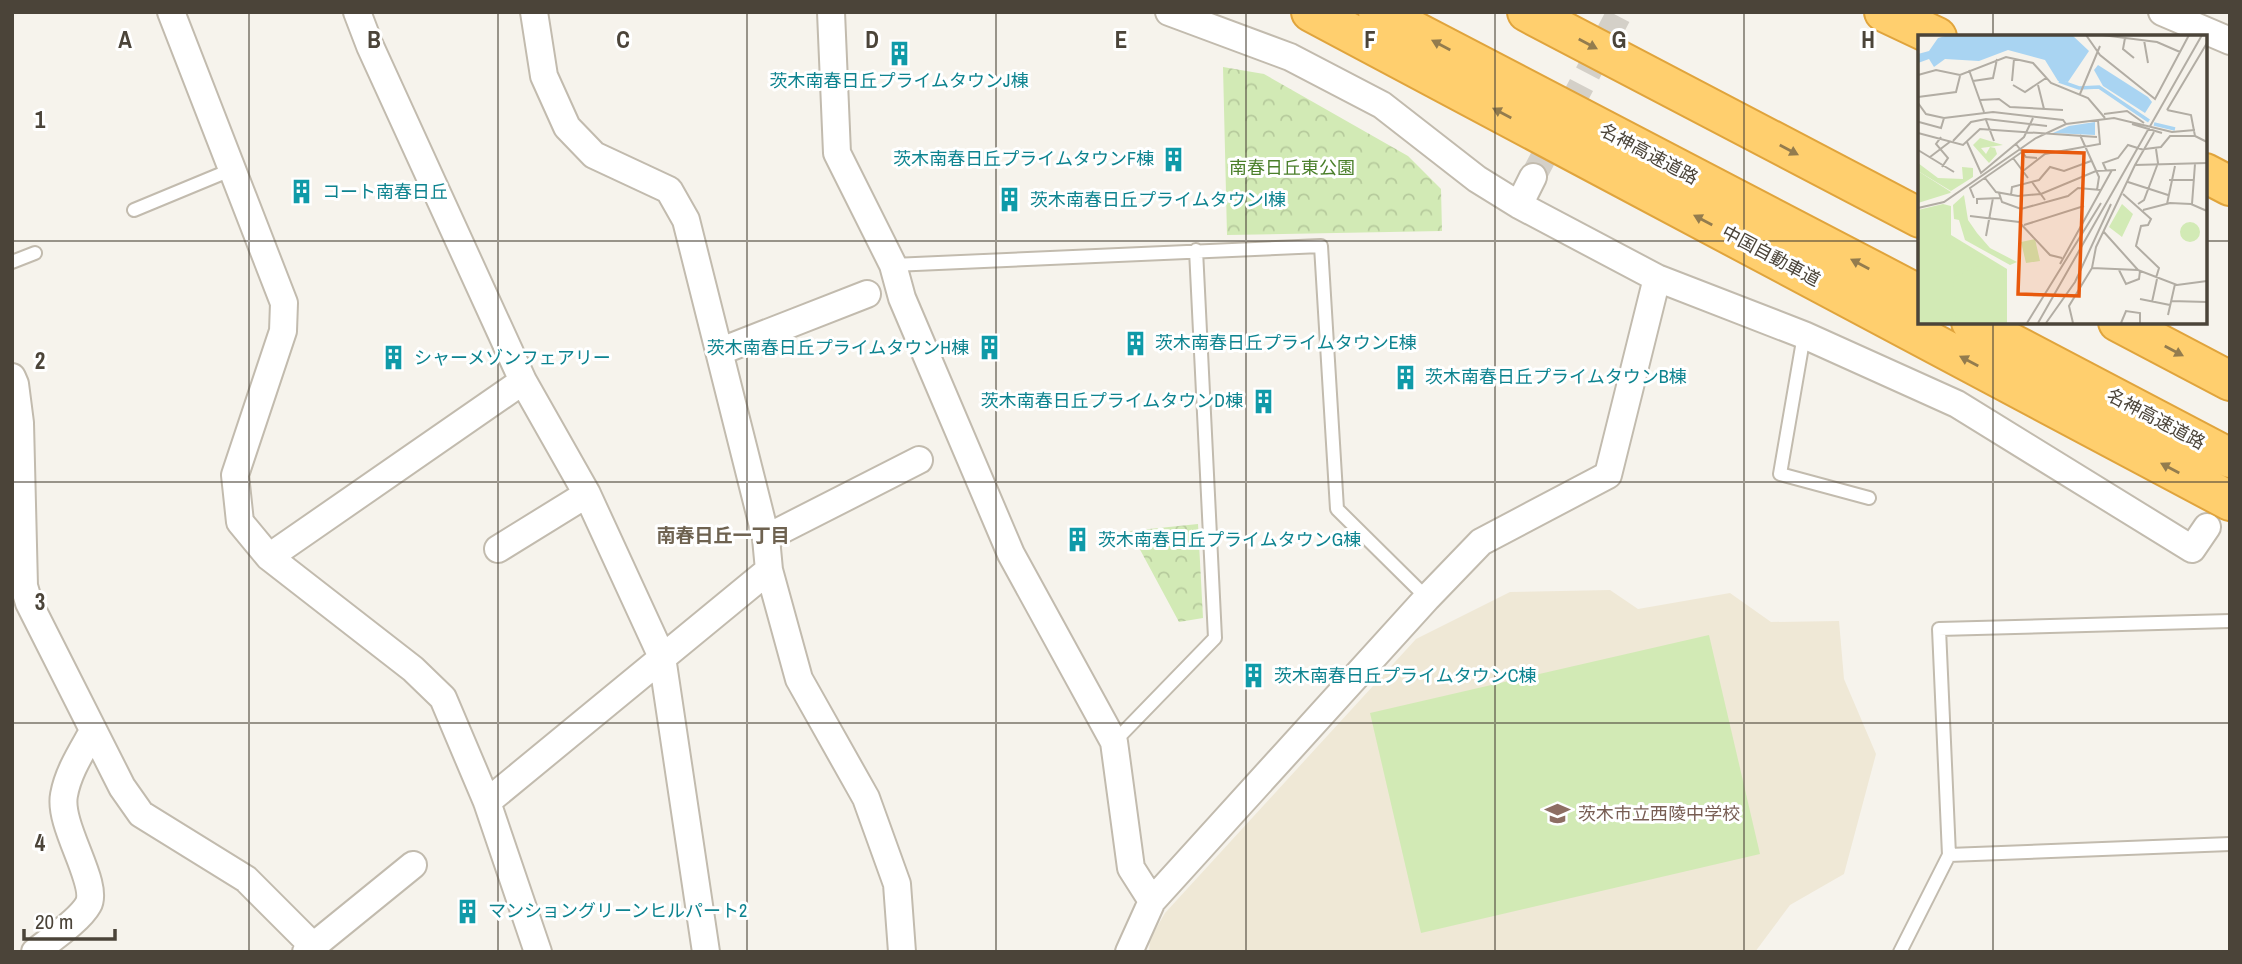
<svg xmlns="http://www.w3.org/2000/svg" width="2242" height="964" font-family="'Archivo Narrow','Noto Sans JP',sans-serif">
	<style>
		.education { fill: #efe8d6 }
		.park { fill: url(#park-crowns) }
		.pitch { fill: #d2eab5 }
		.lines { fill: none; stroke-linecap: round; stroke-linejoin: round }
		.minor-tunnel { stroke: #d4d0c8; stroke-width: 26; stroke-dasharray: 26 13; stroke-linecap: butt }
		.service-casing { stroke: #c2bbae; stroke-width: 16 }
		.minor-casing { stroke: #c2bbae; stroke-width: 30 }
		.motorway-casing { stroke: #e0a43c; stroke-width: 42 }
		.service { stroke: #fff; stroke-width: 12 }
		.minor { stroke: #fff; stroke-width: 26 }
		.motorway { stroke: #ffcf6e; stroke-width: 38 }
		.oneway { fill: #937c4e }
		.grid { fill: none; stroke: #4b4439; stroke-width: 2; stroke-opacity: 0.55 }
		.labels { text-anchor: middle; stroke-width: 6; stroke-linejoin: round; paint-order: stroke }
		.culture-label { font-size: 18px; fill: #0d838f; stroke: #fff; text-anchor: start }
		.street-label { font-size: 18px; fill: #4b4439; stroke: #fff }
		.park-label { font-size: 18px; fill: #4a7f2a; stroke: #fff }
		.education-label { font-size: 18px; fill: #785e54; stroke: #fff; text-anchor: start }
		.neighbourhood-label { font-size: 19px; font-weight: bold; fill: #6e6250; stroke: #fff }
		.inset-river { fill: none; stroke: #a9d4f2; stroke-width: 3.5 }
		.inset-road { fill: none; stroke: #b2ada4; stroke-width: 2 }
		.view { fill: #e8590c; fill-opacity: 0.15; stroke: #e8590c; stroke-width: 3.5 }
		.inset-edge { fill: none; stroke: #4b4439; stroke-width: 3.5 }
		.grid-label { font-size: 23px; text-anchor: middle; font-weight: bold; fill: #4b4439; stroke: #fff; stroke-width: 6; stroke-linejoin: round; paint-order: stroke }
	</style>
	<defs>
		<pattern id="park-crowns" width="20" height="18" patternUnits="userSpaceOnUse" patternTransform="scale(1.75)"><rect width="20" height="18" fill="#d2eab5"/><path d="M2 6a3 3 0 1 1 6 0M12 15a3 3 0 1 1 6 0" fill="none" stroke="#b6ca9c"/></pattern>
	</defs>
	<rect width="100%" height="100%" fill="#f6f3ec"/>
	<path class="education" d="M1610,590L1638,609L1730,593L1771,622L1839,621L1844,679L1876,754L1844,874L1790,905L1755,952H1149L1150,939L1165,913L1416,639L1510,592Z"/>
	<path class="park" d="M1223,67L1264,74L1408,156L1441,189L1442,231L1227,235Z
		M1198,524L1203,618L1179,622L1130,531Z"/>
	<path class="pitch" d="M1709,635L1760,854L1421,933L1370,713Z"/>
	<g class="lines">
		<path class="minor-tunnel" d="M1533,177L1620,12"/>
		<defs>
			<path id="service" d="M134,210L233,169
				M12,262L35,253
				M893,265L1321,246L1337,509L1427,598
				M1804,335L1780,474L1869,498
				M1114,742L1215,638L1196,250
				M1949,855L2230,844
				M1900,952L1949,855L1939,629L2230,621"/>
			<path id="minor" d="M171,12L284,303L283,331L235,475L240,522L269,557L413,669L443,698L487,802L538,952
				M357,12L370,46L523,381L587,494L662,657L706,952
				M534,12L544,76L567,127L594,155L669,190L686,220L766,538L769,570L799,679L866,798L897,884L902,952
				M831,12L837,153L893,265L902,298L1011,554L1114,742L1131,868L1152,901
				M1169,12L1290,57L1382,105L1477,179L1519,205L1657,278L1804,335L1957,404L2192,549L2207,527
				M2162,12L2230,41
				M1519,205L1533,177
				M721,351L867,294
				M12,377L15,384L20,423L24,586L29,603L122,787L141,814L246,879L313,946
				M766,538L919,460
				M498,549L587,494
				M269,557L523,381
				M487,802L769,570
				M35,952C51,939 79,921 88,905C100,884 58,826 64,795C68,772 82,751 93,731
				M306,952L413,865
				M1129,952L1152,901L1427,598L1481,542L1608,475L1657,278"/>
			<path id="motorway" d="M1311,12L2230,501
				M1378,12L1920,295
				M1527,12L1920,218
				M1884,12L1937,37
				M2205,173L2230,186
				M1971,322L2230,458
				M2118,322L2230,381"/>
		</defs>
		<use href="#service" class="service-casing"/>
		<use href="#minor" class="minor-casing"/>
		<use href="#motorway" class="motorway-casing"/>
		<use href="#service" class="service"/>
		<use href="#minor" class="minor"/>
		<use href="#motorway" class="motorway"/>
	</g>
	<defs><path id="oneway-solid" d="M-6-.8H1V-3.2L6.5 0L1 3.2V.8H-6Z" transform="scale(1.75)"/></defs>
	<g class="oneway">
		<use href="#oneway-solid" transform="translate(1588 44) rotate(28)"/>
		<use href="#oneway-solid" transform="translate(1441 45) rotate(-152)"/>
		<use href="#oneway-solid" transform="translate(1502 113) rotate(-152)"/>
		<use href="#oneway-solid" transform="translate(1789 150) rotate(28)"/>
		<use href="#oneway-solid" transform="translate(1703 220) rotate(-152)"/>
		<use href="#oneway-solid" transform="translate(1860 264) rotate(-152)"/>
		<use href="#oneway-solid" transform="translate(2174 351) rotate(28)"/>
		<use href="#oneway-solid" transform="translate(1969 361) rotate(-152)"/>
		<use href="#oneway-solid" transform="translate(2170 468) rotate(-152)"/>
	</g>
	<path class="grid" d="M249,12V952M498,12V952M747,12V952M996,12V952M1246,12V952M1495,12V952M1744,12V952M1993,12V37M12,241H1920M2205,241H2230M1993,322V952M12,482H2230M12,723H2230"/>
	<defs>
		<symbol id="building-bare" viewBox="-9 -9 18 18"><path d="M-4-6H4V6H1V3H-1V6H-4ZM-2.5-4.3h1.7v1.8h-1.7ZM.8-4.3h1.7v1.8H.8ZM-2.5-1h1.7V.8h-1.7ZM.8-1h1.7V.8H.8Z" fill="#0f9aa8" stroke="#fff" stroke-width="2.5" paint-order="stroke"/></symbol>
		<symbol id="school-bare" viewBox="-9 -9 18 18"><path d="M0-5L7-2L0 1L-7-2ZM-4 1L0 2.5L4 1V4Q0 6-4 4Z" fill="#8d6e63" stroke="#fff" stroke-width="2.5" paint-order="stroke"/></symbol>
	</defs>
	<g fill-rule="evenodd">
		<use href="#building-bare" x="882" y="36" width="35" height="35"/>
		<use href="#building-bare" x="1156" y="142" width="35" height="35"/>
		<use href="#building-bare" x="284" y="174" width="35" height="35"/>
		<use href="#building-bare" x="992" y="182" width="35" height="35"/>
		<use href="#building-bare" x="1118" y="326" width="35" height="35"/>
		<use href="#building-bare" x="972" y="330" width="35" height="35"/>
		<use href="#building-bare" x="376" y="340" width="35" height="35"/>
		<use href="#building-bare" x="1388" y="360" width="35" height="35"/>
		<use href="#building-bare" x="1246" y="384" width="35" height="35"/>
		<use href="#building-bare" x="1060" y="522" width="35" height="35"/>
		<use href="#building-bare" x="1236" y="658" width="35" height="35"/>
		<use href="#school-bare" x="1540" y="796" width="35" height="35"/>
		<use href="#building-bare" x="450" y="894" width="35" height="35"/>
	</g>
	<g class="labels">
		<g class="culture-label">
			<text x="899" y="87" text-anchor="middle">茨木南春日丘プライムタウンJ棟</text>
			<text x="1154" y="165" text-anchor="end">茨木南春日丘プライムタウンF棟</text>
			<text x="322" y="198">コート南春日丘</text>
			<text x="1030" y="206">茨木南春日丘プライムタウンI棟</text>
			<text x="1155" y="349">茨木南春日丘プライムタウンE棟</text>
			<text x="969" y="354" text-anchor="end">茨木南春日丘プライムタウンH棟</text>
			<text x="414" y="364">シャーメゾンフェアリー</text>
			<text x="1425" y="383">茨木南春日丘プライムタウンB棟</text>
			<text x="1243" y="407" text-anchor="end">茨木南春日丘プライムタウンD棟</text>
			<text x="1098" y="546">茨木南春日丘プライムタウンG棟</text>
			<text x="1274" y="682">茨木南春日丘プライムタウンC棟</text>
			<text x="488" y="917">マンショングリーンヒルパート2</text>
		</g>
		<g class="street-label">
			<text transform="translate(1649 154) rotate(28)" y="6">名神高速道路</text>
			<text transform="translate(1771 256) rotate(28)" y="6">中国自動車道</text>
			<text transform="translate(2156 419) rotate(28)" y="6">名神高速道路</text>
		</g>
		<g class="park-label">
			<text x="1292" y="174">南春日丘東公園</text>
		</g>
		<g class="education-label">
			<text x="1578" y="820">茨木市立西陵中学校</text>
		</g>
		<g class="neighbourhood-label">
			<text x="723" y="542">南春日丘一丁目</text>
		</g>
	</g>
	<g transform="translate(1918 35)">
		<rect width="289" height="289" fill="#f6f3ec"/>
		<path d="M62,103L85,110L63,113L68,119L72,112L77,113L79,119L71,128L55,110ZM0,128L20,143L45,144L44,132L55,133V142L33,156L0,136ZM46,160L50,185L59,198L72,213L99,227L92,230L47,205L41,185L36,184L35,170ZM204,169L215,179L204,202L191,192Z" fill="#d2eab5"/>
		<path d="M0,136L33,157L32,158L0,168ZM25,169L33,171V200L89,234V288H0V175Z" fill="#d2eab5"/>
		<path d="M0,176H29L28,212H0ZM262 197a10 10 0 1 1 20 0a10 10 0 1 1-20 0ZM117,204L122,226L108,228L103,207ZM61,231L85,237L89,260L86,287H38L35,242Z" fill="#d2eab5"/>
		<path d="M31,0H154L171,16L150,47L140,46L127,25L90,15L61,26L27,24L16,32L11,24L0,28V19L11,16L20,3ZM180,30L230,62L234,67L227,78L185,51L176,35ZM177,87V100L135,98L151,91Z" fill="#a9d4f2"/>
		<path class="inset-river" d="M141,46L161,53L181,52L231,86M236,89L257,94"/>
		<path class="inset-road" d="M168,0L182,20L237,64L271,0M184,0L239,7L262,17M207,3L205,14L216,23M226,5L230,28M51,35L66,77M0,40L18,35L42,40L88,22L115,28L133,48L170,63L187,83M55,46L75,43L79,24M94,46L96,24M95,50L107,57L128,43M120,50L126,74M162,59L182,11M0,62L38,57L42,41M62,65L81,64L92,72L145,75M0,68L8,79L26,83L75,77L145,85L148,89M249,75L289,8M249,75L273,80L277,101L289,107M186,79L209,76L226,88M68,85L76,106M1,87L23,93L26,83M214,89L244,98M0,98L45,110L62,94L179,102M162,100L181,142L179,155M23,102L18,109L30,123L24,132M35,106L53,87L68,84L129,91M49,107L63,138L106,102L115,83M98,109L108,122L119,123M227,114L243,112L252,101H277M0,115L36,137M12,122L33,106M95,123L110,143M217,130L236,97M188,135L185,128L200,123L210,110L226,115M105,136L127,119L182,109L180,85M67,143L78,157L100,161L123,159L178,136L198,135M251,145H276M114,147L127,165M210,147L250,160M81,158L84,167L103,174L150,161L160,153L183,155M205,159L233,184L230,190L223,191L218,211L241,233L238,243M93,160L94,152L121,145L132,132L146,136L173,126M56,163L52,153L104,117M59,169V164L82,163M220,169L226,165L240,128L238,114M249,169L257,131M274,169L277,129M0,173L26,167L118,103L148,89L196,83L254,97L277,95M225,175L252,168L273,169L289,176M52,181L101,187L132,220L144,223M106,190L166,171M185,196L220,235M68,201L75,163M142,229L194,135M174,233L220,235L259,250L289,246M201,235L208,249L221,244L222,236M222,264L252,270M253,266L289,267M234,267L239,244M250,280L257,249M109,288L183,168M120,288L284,0M128,288L157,247L193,169M155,288L151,271L174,233L178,212L217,130L289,128M203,288L208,276L222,278V288"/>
		<path class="view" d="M105,116L166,118L161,261L100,259Z"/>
		<rect width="289" height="289" class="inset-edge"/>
	</g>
	<g class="grid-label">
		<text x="125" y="48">A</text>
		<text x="374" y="48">B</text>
		<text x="623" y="48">C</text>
		<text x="872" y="48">D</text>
		<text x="1121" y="48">E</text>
		<text x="1370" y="48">F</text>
		<text x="1619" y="48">G</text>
		<text x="1868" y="48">H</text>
		<text x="40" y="128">1</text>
		<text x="40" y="369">2</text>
		<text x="40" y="610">3</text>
		<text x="40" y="851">4</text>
	</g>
	<rect width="2242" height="964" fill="none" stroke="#4b4439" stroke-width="28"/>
	<path d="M24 929v10h91v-10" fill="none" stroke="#4b4439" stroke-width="3.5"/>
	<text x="35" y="929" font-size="21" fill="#4b4439" stroke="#ffffff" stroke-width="5" paint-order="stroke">20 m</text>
</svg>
